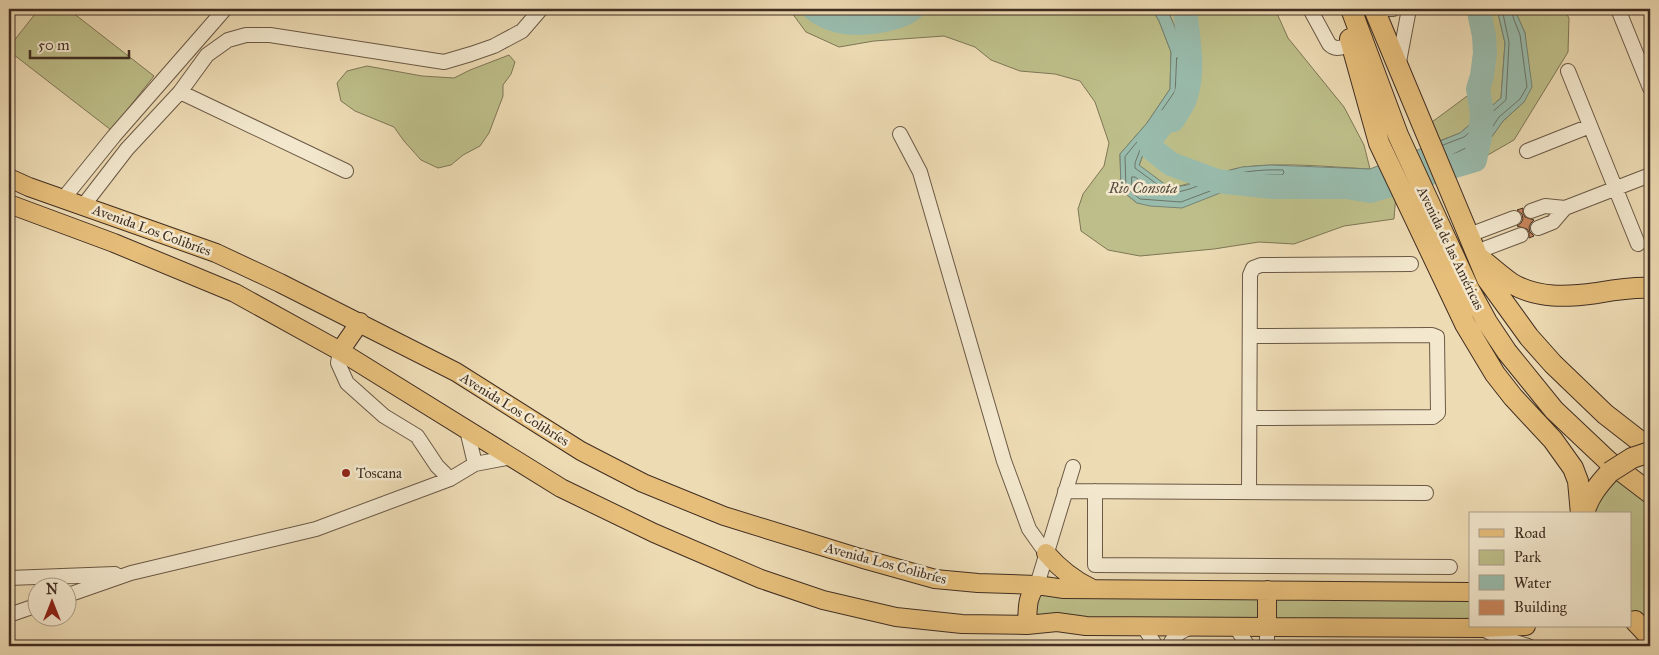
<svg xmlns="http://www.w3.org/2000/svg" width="1659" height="655" font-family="'IM FELL Great Primer',serif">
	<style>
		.green { fill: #bdbe89; stroke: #7e7656 }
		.water { fill: #99bbac; stroke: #758375 }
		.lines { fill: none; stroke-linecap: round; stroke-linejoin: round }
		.shore { stroke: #6c7467; stroke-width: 1 }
		.river { stroke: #99bbac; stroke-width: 24 }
		.building { fill: #c9855b; stroke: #402e22 }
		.minor-casing { stroke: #6b5946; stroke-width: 16 }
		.major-casing { stroke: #402e22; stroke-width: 20 }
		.highway-casing { stroke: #402e22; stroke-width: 22 }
		.minor { stroke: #f3e8ce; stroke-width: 14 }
		.major { stroke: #e6be7a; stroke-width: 18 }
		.highway { stroke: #e6be7a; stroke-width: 20 }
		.highway-bridge-casing { stroke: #402e22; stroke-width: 22; stroke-linecap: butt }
		.highway-bridge { stroke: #e6be7a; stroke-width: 20 }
		.poi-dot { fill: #8f2418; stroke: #f3e8ce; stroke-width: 2 }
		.labels { text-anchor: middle; stroke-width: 5; stroke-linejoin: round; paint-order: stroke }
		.street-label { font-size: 14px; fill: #402e22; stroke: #f3e8ce }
		.poi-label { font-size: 14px; fill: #402e22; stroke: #f3e8ce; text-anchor: start }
		.water-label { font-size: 15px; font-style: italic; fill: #524a3e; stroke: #f3e8ce }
	</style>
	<rect width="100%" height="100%" fill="#eddbb4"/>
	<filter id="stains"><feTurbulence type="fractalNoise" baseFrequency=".004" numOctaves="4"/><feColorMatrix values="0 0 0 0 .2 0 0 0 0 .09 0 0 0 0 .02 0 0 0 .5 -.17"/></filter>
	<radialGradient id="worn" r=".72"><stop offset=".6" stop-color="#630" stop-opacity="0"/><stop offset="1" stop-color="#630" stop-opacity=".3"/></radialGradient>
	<path class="green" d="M39,9H68L154,76L111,130L9,51V47Z
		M789,9H1152L1159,21L1171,52L1170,89L1147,123L1120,154L1121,190L1137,203L1263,180L1338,179L1387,183L1396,193L1394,219L1344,226L1294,244L1259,242L1214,249L1140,256L1108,250L1081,231L1078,209L1083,194L1104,166L1109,143L1095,102L1080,81L1055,74L1020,71L991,60L975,47L944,36L874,41L839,47L806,32Z
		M1167,9H1275L1288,38L1344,107L1364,145L1370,169C1328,167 1285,162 1244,167C1218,171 1195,184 1170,188L1139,166C1142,158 1145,147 1150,141C1156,133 1166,128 1173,120C1203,85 1183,45 1167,9Z
		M1478,9H1497L1505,43L1501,98L1460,133L1434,143L1428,125L1478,88L1485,53Z
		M1517,9H1564L1569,18L1568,52L1514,140L1446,179L1440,165L1464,156L1488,142L1503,121L1524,102L1525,33L1517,15Z
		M509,55L515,62L511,74L503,85V96L489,133L480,146L463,155L451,165L438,168L421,160L404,141L394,127L355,111L341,101L337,83L347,71L367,66L422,76L454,78L470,70Z
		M1610,472L1650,504V626L1630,618V514H1584Z
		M1031,592H1470V626L1027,625Z"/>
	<path class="water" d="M1152,9H1167C1183,45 1203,85 1173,120C1166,128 1156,133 1150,141C1145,147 1142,158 1139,165L1170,188L1187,185L1213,175L1242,167L1270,165L1370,169L1460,133L1501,98L1505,43L1497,9H1517V15L1525,33L1532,87L1524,102L1503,121L1488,142L1464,156L1393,183L1338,179L1263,180L1243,184L1182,208L1150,206L1137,203L1121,190L1120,154L1147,123L1170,89L1171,52L1159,21Z"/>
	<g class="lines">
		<path class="shore" d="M1177,58L1181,59C1188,91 1179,108 1155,129L1153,130L1151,126L1175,91Z
			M1139,140H1142L1143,142L1135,163V168L1169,193C1186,192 1199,185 1214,180C1236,172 1260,169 1283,170L1284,173L1282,175H1263L1242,179L1181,202L1140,199L1126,188L1125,157Z
			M1443,145L1464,137L1506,100L1509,42L1502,9
			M1448,157L1485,138L1499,117L1520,99L1527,87L1520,35L1513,17L1512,9
			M1132,177H1135L1153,190L1154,193C1145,196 1139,190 1132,185Z"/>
		<path class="river" d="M814,9C820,14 831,19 839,21C857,26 898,21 912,9
			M1185,9C1188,38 1195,71 1185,99C1182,106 1177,113 1173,120L1164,122L1149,141L1152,149L1171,164L1217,181L1272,187H1346L1370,191L1475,160L1480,137L1482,113L1478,89L1482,76L1485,53L1484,36L1479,12L1480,9"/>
	</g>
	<path class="building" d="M1523,208V213L1525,217L1534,220L1531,223L1529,227L1530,232L1534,236L1529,238V232L1527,229L1517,226L1521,223L1523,219L1522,214L1517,210Z"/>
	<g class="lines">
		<defs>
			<path id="minor" d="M1310,9L1329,44C1336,51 1342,47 1351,45
				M1385,9H1393
				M1618,9L1650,88
				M1398,67L1409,9
				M1568,71L1638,244
				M180,92L346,171
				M900,134L920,172L1004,461L1029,529L1046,553
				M1527,151L1590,126
				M63,199L114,136L225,9
				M83,206L127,149L180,92L207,55L228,40L246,35H270L444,62L471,54L494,46L522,31L541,9
				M1531,211L1545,206L1565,208L1650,175
				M1538,228L1553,222L1565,208
				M1469,235L1514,218
				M1476,252L1521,235
				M340,351L338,363L347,383L384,416L417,436L437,466L450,479
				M1250,418L1433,417L1438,413L1437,337L1432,335L1250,336
				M467,430L475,464
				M1065,491L1426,493
				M1095,491V565L1450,567
				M1249,492L1250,275L1253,268L1261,265L1411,264
				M9,578L115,574
				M1037,585L1073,467
				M68,595L131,573L316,529L450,479L475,464L512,457
				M9,615L38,605
				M1143,626L1156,646
				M1235,626L1248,646
				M1481,628L1499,637L1528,646
				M1169,646C1174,635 1181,631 1192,627
				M1267,646V626"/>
			<path id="major" d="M9,178L29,187L216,253L280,283L456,372L581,451L643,483L724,516L860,558L935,579L978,583L1037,585L1064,589L1470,592
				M9,204L114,243L235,293L340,351L561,488L654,533L761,579L823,600L896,617L962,624L1027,625L1057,622L1086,626L1481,628L1526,626
				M340,351L360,322
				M1046,553C1059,568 1072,579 1091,588
				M1267,590V626
				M1027,625C1028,610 1026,597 1037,585"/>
			<path id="highway" d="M1351,9L1398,135L1469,289L1487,322L1507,352L1554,410L1608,461L1650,493
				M1374,9L1487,279L1529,337L1553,364L1605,414L1650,449
				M1350,39L1379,143L1465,324L1495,374L1513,397L1553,440L1573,468L1578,481L1581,514
				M1481,259C1491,267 1501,276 1511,283C1537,299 1568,297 1597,293C1615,290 1632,287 1650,288
				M1584,514C1588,497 1599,484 1610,472
				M1635,621L1650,637"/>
		</defs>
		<use href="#minor" class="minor-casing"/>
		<use href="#major" class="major-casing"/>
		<use href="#highway" class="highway-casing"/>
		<use href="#minor" class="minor"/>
		<use href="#major" class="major"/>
		<use href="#highway" class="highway"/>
		<defs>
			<path id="highway-bridge" d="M1610,472L1632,458L1650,452"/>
		</defs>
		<use href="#highway-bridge" class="highway-bridge-casing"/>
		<use href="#highway-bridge" class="highway-bridge"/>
	</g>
	<circle class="poi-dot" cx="346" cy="473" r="5"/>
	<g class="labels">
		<g class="street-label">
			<text transform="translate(152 230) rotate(20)" y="5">Avenida Los Colibríes</text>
			<text transform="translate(1451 248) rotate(64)" y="5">Avenida de las Américas</text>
			<text transform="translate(515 409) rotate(32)" y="5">Avenida Los Colibríes</text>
			<text transform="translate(886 563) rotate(15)" y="5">Avenida Los Colibríes</text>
		</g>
		<g class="poi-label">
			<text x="356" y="478">Toscana</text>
		</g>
		<g class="water-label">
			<text x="1143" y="193">Rio Consota</text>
		</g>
	</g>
	<rect width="1659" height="655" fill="none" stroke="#eddbb4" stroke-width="30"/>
	<rect x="10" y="10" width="1639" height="635" fill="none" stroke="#402e22" stroke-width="2.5"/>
	<rect x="15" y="15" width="1629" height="625" fill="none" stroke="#402e22"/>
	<rect x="1469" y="512" width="162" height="115" fill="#f3e8ce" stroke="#ab9e89"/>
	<rect x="1479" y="529" width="25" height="8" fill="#e6be7a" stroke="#ab9e89"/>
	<text x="1514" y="538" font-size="15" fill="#402e22">Road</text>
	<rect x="1479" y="550" width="25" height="15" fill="#bdbe89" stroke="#ab9e89"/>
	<text x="1514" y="562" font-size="15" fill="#402e22">Park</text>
	<rect x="1479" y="575" width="25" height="15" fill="#99bbac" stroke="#ab9e89"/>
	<text x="1514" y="588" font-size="15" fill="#402e22">Water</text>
	<rect x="1479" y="600" width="25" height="15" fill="#c9855b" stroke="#ab9e89"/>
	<text x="1514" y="612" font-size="15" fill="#402e22">Building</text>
	<g transform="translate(52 602)"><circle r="24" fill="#f3e8ce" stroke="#ab9e89"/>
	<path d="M0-4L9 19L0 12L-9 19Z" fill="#8f2418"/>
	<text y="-8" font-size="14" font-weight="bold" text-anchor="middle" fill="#402e22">N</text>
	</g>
	<path d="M30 50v8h99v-8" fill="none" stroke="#402e22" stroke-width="2.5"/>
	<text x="38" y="50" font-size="15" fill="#402e22" stroke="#f3e8ce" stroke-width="4" paint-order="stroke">50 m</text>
	<rect width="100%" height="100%" filter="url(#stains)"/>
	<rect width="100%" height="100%" fill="url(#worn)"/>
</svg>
